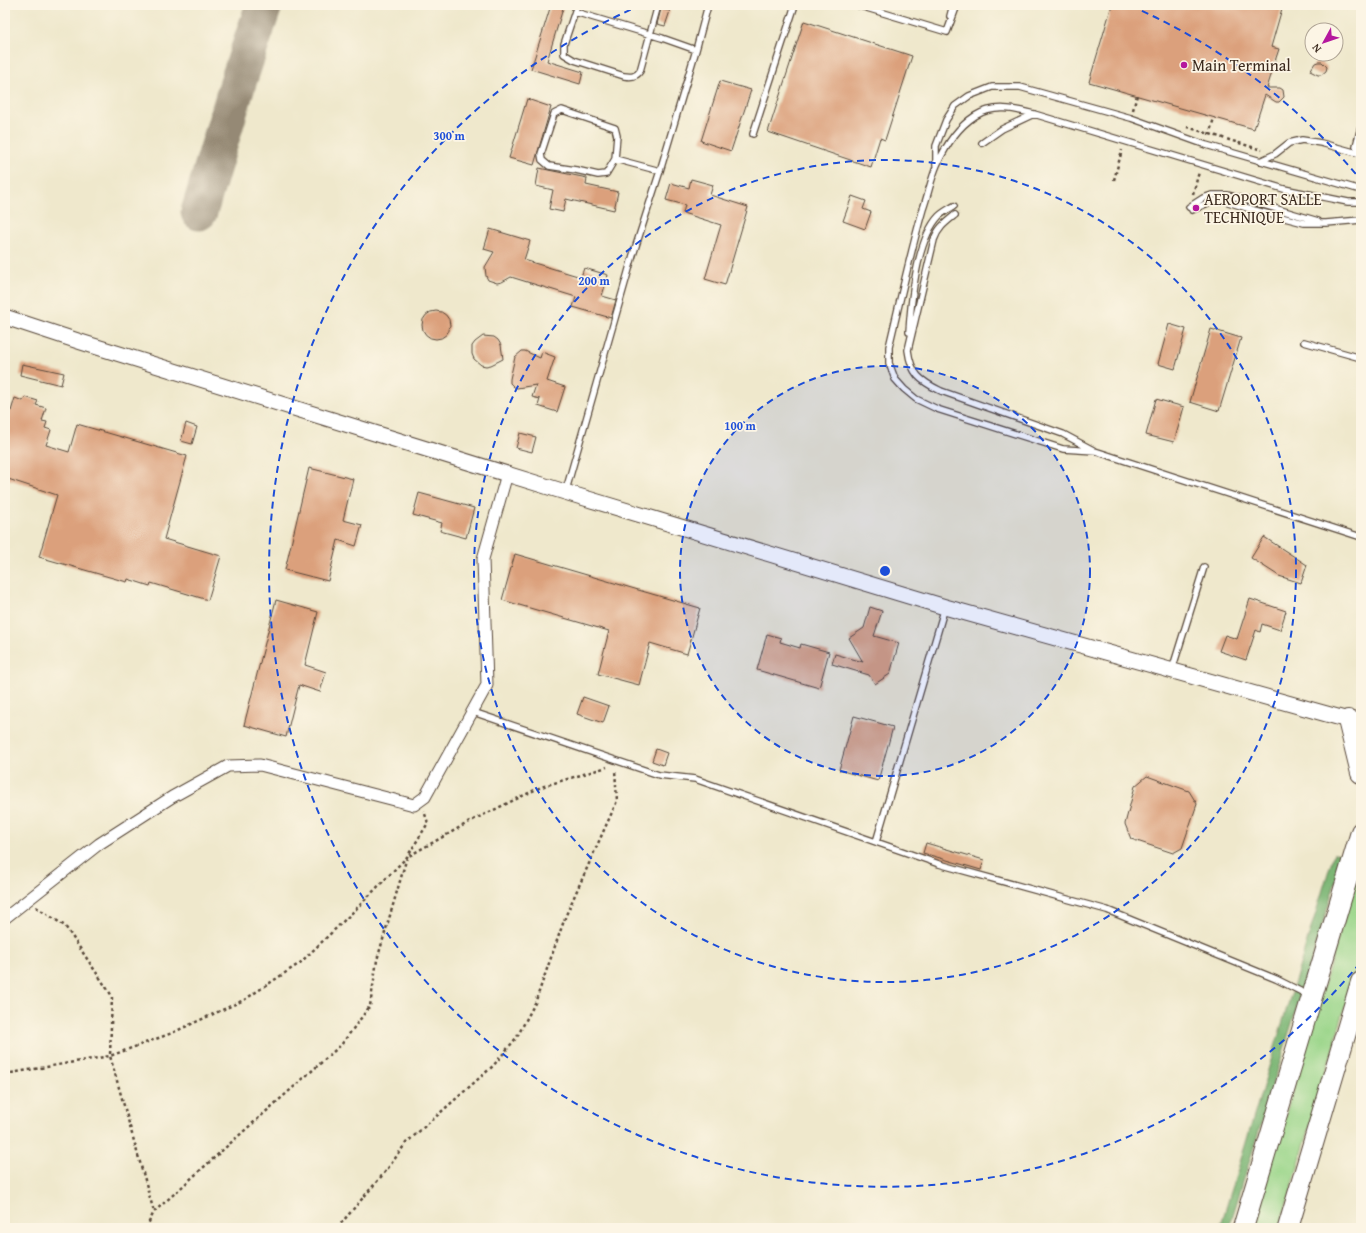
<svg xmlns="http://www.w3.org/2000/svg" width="1366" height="1233" font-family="'Gentium Book Plus',serif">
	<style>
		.green { fill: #9ad589; stroke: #6a8054 }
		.forest { fill: #7bb675; stroke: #5b704a }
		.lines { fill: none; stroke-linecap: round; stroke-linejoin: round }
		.taxiway { stroke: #958975; stroke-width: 37 }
		.building { fill: #dba07b }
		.lane-casing { stroke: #564638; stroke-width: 8 }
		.street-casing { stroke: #564638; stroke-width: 13 }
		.secondary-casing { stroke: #564638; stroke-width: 17 }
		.highway-casing { stroke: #564638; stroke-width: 22 }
		.path { stroke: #564638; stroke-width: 2.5; stroke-dasharray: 3 3; stroke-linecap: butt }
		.lane { stroke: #fff; stroke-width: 5.5 }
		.street { stroke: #fff; stroke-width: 11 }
		.secondary { stroke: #fff; stroke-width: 15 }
		.highway { stroke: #fff; stroke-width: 20 }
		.ring { fill: none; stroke: #1d4ed8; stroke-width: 2; stroke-dasharray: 7 5 }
		.poi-dot { fill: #b5179e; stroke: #fcf5e5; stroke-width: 1.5 }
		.labels { text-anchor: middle; stroke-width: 3.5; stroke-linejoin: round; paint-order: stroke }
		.poi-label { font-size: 16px; fill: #3b2a1e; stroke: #fcf5e5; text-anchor: start }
		.centre { fill: #1d4ed8; stroke: #fcf5e5; stroke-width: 2 }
		.ring-label { font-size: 12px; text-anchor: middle; font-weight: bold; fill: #1d4ed8; stroke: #fcf5e5; stroke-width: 3.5; stroke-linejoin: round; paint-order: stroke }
	</style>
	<rect width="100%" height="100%" fill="#fcf5e5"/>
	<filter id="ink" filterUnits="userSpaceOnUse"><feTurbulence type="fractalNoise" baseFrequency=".025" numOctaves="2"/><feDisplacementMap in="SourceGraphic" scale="8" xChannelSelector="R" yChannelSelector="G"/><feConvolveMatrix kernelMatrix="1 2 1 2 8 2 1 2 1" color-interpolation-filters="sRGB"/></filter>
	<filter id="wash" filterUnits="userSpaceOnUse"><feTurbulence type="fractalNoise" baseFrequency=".012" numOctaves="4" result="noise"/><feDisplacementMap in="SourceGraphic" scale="16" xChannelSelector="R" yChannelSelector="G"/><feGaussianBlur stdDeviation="0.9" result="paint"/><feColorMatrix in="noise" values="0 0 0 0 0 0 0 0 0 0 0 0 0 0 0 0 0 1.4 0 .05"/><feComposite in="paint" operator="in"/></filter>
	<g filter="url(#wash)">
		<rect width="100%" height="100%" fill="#efe8cc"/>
		<path class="green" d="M1361,861V953L1280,1228H1252Z"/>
		<path class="forest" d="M1334,853L1344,854L1229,1228H1220Z"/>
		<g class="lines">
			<path class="taxiway" d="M199,212L240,76L264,5"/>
		</g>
		<g id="blocks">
			<path class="building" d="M551,5H564L547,61L583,72L580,84L531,69Z
				M1112,5H1283L1271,47L1279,49L1273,67H1272L1273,69L1267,88H1280L1283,90L1284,97L1279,102H1276L1265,95L1254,129L1089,82Z
				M661,9L670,11L665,26L657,24Z
				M804,21L912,56L885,140L880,138L871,167L768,132Z
				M1318,62H1322L1327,67L1326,71L1321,75H1318L1310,71L1315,63Z
				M720,81L751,90L731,151L701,141Z
				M527,99L551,107L534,165L509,158Z
				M539,168L587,178L586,185L618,192L614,210L566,199L563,212L549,209L553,190L536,186Z
				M691,179L713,185L710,195L748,207L725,285L705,279L721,225L683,213L685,205L666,200L671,183L689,188Z
				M852,196L866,201L863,209L871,212L865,229L843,221Z
				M490,229L530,241L524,260L581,277L584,268L608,275L602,296L616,300L611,318L573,307L576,297L511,277L502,282L497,283L488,280L486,276L485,267L494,252L484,249Z
				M422 325a14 14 0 1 1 28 0a14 14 0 1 1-28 0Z
				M1169,324L1186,329L1175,369L1158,364Z
				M1211,329L1241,338L1219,411L1190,402Z
				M483,336L494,337L498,340L501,345L503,359L491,365L486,366L481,365L474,359L472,354V346L475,342Z
				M522,351H525L540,358L542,352L555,357L547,381L565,387L557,412L538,406L540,399L532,397L536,385L517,388L514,387L510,383V379L515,357Z
				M22,364L64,373L61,385L20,375Z
				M25,397L38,401L36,405L46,408L42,421L47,422L45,428L51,430L46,445L69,452L77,424L187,456L164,539L221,556L208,600L151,583L150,586L128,579L127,582L39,557L57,495L5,478V409L11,411L15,398L23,401Z
				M1156,399L1184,407L1174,442L1146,435Z
				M186,423L197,427L192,444L181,441Z
				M520,433L536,437L532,452L516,448Z
				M309,468L353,479L343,520L362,525L356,546L338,540L328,581L285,570Z
				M419,493L474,508L466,538L440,531L442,523L413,515Z
				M1264,537L1307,565L1301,583L1279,576L1251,558Z
				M515,554L700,608L687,654L650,643L639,685L598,674L609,631L502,600Z
				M1250,599L1286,611L1280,630L1262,624L1260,632L1256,630L1246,660L1219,651L1225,635L1237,639Z
				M276,600L318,612L305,665L326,672L320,692L299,685L286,737L244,725Z
				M870,607L882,611L874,636L899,643L890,674L875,684L869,675L832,664L835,654L863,662L849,638L864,628Z
				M767,634L781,638L780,642L800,648L801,644L829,652L819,688L757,670Z
				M583,697L609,706L603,723L577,714Z
				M854,716L893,727L878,781L839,770Z
				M656,749L667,753L663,765L652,761Z
				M1147,776L1189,791L1197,804L1182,848L1173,853L1131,839L1125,824L1135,786Z
				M926,843L984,860L981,870L923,853Z"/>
		</g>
	</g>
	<g filter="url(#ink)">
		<use href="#blocks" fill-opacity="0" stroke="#564638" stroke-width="1"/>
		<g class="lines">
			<defs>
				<path id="lane" d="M577,5L564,44V54L574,60L624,76C631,77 636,77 640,71L658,5
					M857,5L947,32
					M575,12L662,38L696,50
					M950,16L953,5
					M947,32L957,5
					M1361,127L1356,146L1361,153
					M753,134L795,5
					M982,143L1002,129L1034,114
					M615,159L617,136L615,128L562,110L554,114L541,154L542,160L549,166L576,170L598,175L606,174L615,159L660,171
					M1260,161L1275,154L1289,143L1302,140L1321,143L1361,154
					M936,165V146L946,120L955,106L969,96L992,87H1020L1131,118L1206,145L1361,190
					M1361,202H1348L1284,189L1034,114C1015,109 994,104 975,116C958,127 945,147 937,165C931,179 928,195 923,209C910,254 900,301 889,347V363L895,379L904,389L916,399L937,409L1063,449L1095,451L1361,537
					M1189,207L1203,198L1212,195H1227L1243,199L1318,221
					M1192,210L1212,201H1225L1254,210L1304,223H1326L1361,220
					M955,215C945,223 938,228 934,240L908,350C911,374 920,381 941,391L1063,434L1093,450
					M909,332C911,301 917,239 939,216C943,212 949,209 954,206
					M1304,342L1361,358
					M566,490L633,255L660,171L696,50L708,5
					M1172,670L1204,567
					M473,712L659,775L695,779L939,864L1107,910L1276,979L1308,995
					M876,842L945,607"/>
				<path id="street" d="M5,918L99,844L172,797L228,766L260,765L414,805L425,797L487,685L483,559L507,474"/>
				<path id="secondary" d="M5,317L81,342L565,492L945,607L1348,720H1361"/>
				<path id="highway" d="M1348,720L1361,773
					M1243,1228L1361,832
					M1288,1228L1361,982"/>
			</defs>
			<use href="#lane" class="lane-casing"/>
			<use href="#street" class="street-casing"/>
			<use href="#secondary" class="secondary-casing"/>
			<use href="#highway" class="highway-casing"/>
			<path class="path" d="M1133,110L1137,95
				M1187,127L1262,150
				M1209,135L1214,118
				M1114,180L1122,150
				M1193,194L1199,172
				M36,907L65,926L112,996L110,1056L154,1212
				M5,1074L110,1056L172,1033L244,1000L300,963L355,910L407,857L428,823L424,811
				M146,1228L154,1212L235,1139L341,1045L370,1006L377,960L407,857L473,820L541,787L607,767
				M337,1228L386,1171L406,1143L493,1066L517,1037L535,1003L566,915L617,801L615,770"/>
			<use href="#lane" class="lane"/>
			<use href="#street" class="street"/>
			<use href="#secondary" class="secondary"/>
			<use href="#highway" class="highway"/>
		</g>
	</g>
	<circle cx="885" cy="571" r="205" fill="#1d4ed8" fill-opacity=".12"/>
	<g class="ring">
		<circle cx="885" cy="571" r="205"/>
		<circle cx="885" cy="571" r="411"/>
		<path d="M1360 963A616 616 0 1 1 639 6M1131 6A616 616 0 0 1 1360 179"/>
	</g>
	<g class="poi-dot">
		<circle cx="1184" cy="65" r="4"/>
		<circle cx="1196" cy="208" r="4"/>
	</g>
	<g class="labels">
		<g class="poi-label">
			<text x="1192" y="71">Main Terminal</text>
			<text x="1204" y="205">AEROPORT SALLE<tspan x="1204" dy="18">TECHNIQUE</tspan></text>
		</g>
	</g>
	<circle cx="885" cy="571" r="6" class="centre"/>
	<g class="ring-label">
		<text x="449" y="140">300 m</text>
		<text x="594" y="285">200 m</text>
		<text x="740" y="430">100 m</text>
	</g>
	<rect width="1366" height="1233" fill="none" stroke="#fcf5e5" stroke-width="20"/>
	<g transform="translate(1324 42) rotate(230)"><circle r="19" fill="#fcf5e5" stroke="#afa495"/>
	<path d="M0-3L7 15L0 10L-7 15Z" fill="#b5179e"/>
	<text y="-6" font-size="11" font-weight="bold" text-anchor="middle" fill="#3b2a1e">N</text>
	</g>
</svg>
